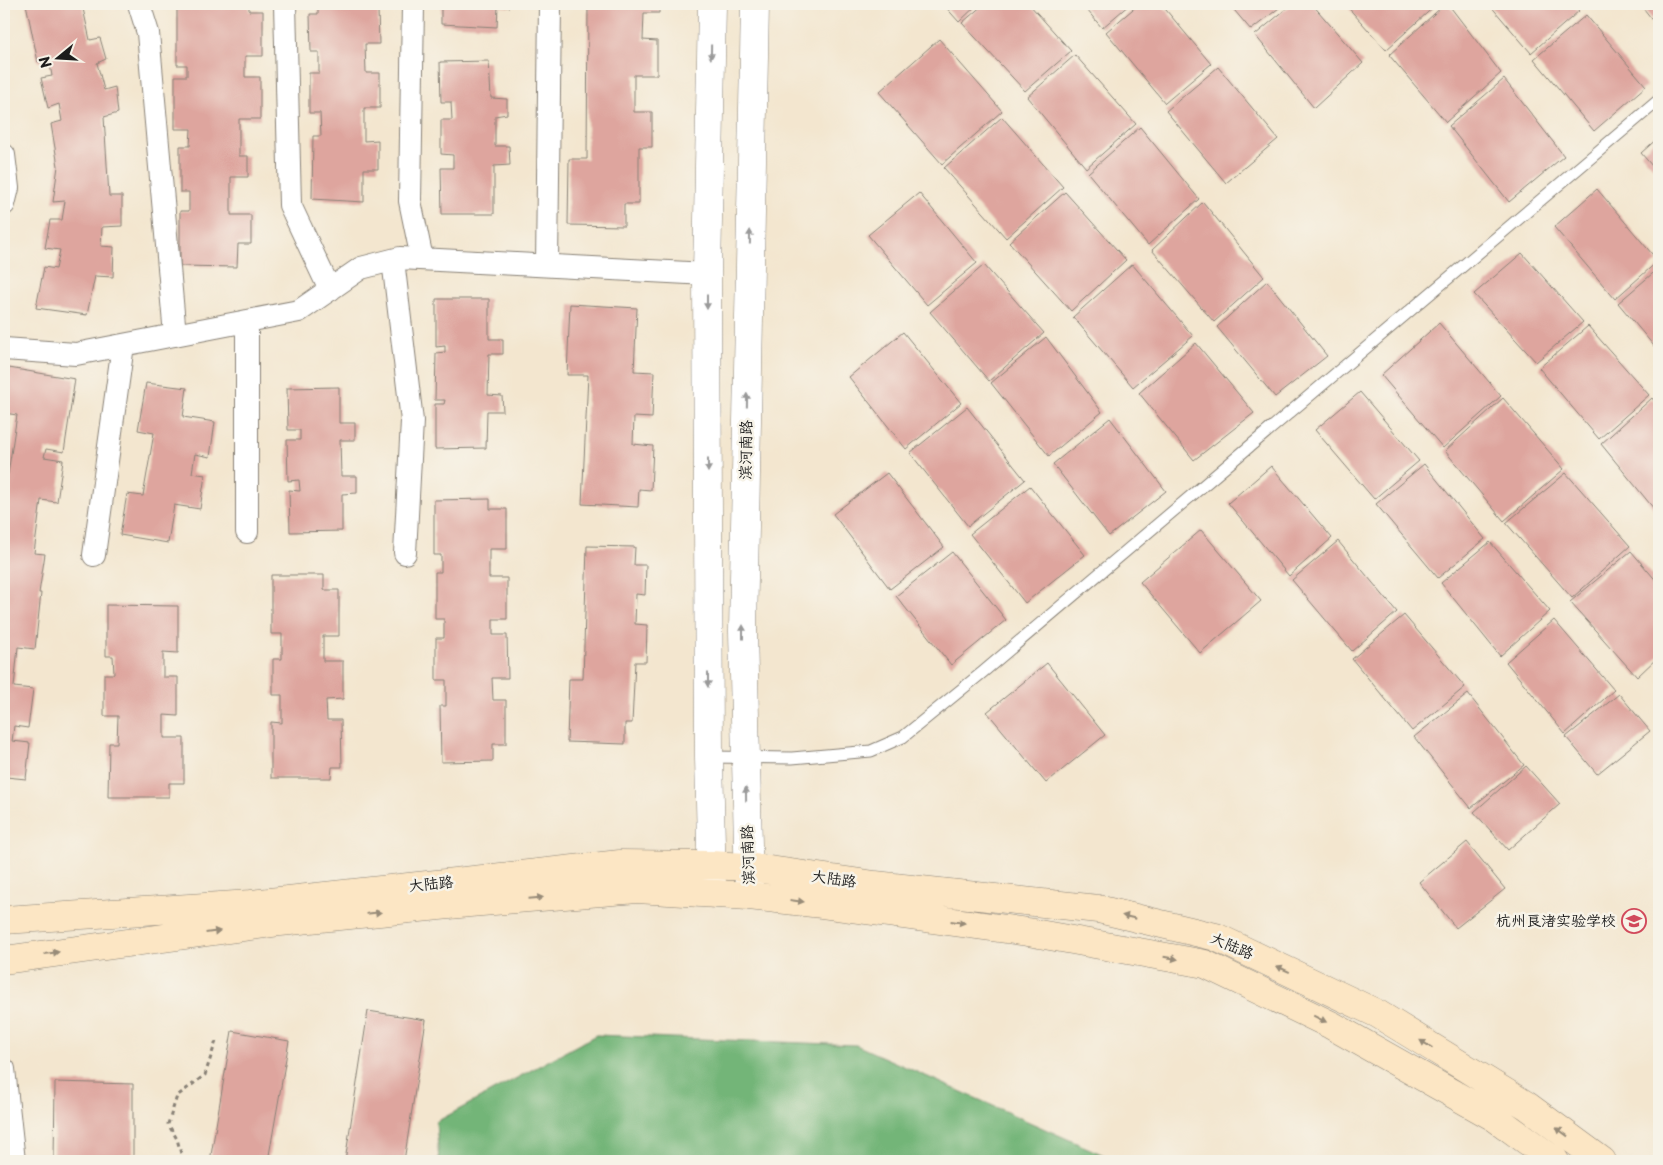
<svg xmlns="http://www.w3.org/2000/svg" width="1663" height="1165" font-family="'Playpen Sans','LXGW WenKai TC',sans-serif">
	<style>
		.forest { fill: #73b578; stroke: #48684a }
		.building { fill: #dea59e }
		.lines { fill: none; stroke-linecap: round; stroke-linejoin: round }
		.service-casing { stroke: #888176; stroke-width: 13 }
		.minor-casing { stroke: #888176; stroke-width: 24 }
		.tertiary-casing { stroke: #888176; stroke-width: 29 }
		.secondary-casing { stroke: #888176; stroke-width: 29 }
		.path { stroke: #888176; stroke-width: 3; stroke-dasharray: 4 4; stroke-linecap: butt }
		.service { stroke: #fff; stroke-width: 11 }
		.minor { stroke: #fff; stroke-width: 22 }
		.tertiary { stroke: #fff; stroke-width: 28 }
		.secondary { stroke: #fce6c4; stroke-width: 28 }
		.oneway { fill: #999 }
		.oneway2 { fill: #978b78 }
		.labels { text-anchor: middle; stroke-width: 5; stroke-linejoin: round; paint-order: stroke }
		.street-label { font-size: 15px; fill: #1c1c1c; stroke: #f7f3e8 }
		.poi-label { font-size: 15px; fill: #1c1c1c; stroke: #f7f3e8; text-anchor: end }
	</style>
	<rect width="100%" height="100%" fill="#f7f3e8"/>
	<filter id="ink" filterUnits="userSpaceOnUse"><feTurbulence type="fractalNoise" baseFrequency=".02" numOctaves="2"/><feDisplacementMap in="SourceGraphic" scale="10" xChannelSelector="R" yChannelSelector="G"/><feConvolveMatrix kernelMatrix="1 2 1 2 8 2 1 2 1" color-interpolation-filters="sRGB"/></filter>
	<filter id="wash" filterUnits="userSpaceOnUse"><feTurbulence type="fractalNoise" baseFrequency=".0096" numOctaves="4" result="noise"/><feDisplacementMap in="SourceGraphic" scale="20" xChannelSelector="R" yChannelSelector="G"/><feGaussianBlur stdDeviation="1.12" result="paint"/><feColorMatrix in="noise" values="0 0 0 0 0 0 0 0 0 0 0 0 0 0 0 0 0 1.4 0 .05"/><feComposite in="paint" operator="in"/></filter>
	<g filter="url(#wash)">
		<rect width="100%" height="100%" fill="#f3e6cf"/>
		<path class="forest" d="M596,1035L856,1045L1117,1161H439L436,1122Z"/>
		<g id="blocks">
			<path class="building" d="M26,4H82L90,40L100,38L106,59L97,63L104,90L115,87L118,113L104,117L109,196H122V226L102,227L101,246L114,247L113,277L95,276L87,315L36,308L44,267L56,269L60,250L45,248L50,220H62L65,201L53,202L58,166L51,124L62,121L59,104L48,108L41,78L52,76L49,58L38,62Z
				M177,4H249V11H263V56H245V77H260V119H239V156H248V177H231V215H251V244H238L237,267L180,266V211H189V192H180V146H190L191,129H175V76H187V65H177Z
				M318,4H366V9H378L379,44H365L366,73H380V108H364V141L378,140V169H364V202L312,199L313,136H321L320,113H309V73H319V52H311L310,14H318Z
				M441,4H509V7L498,6L497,27L441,24Z
				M588,4H659V13H644L643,40L657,41V75H634V112H652V147H639V204H624V226L568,225L569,159H587Z
				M943,4H978L959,22Z
				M984,4H1029L1071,51L1025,91L962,23Z
				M1082,4H1130L1102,28Z
				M1139,4H1161L1211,64L1165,103L1106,32Z
				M1229,4H1284L1251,30Z
				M1292,4H1312L1363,63L1314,108L1255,35Z
				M1345,4H1437L1386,50Z
				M1445,4H1448L1501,73L1446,122L1389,55Z
				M1489,4H1572L1579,11L1531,53Z
				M1640,4H1659V28Z
				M1586,15L1646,86L1594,131L1534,59Z
				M939,39L1002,111L942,164L879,92Z
				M1075,55L1136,124L1086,168L1027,97Z
				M489,61L491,98L507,99V114L495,116V146H509L510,165L494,166V214H442L441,168H453V155L441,154V120H452L451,102H441L440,62Z
				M1218,67L1278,139L1226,183L1166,111Z
				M1504,79L1564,156L1509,202L1449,126Z
				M1002,117L1063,187L1006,238L944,168Z
				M1140,127L1199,199L1148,245L1088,173Z
				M1659,137V174L1641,153Z
				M1597,189L1658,261L1615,299L1554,227Z
				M1065,192L1126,260L1071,311L1009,242Z
				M919,193L977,263L927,305L868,235Z
				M1203,202L1264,277L1214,322L1152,250Z
				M1522,253L1583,322L1536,362L1474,294Z
				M1132,264L1193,336L1133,387L1073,317Z
				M984,265L1044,333L989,381L930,312Z
				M1659,268V352L1618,303Z
				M1267,281L1327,356L1275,397L1217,327Z
				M436,299H489V339H503V354H489L488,395L502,396L503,411H487L486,448L435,449V404H444L445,400H435L436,353L445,352V346L436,347Z
				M570,304L637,308L634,371L654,372L652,418L634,417L633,444L653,446L651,490L639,489L638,507L582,504L588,375H567Z
				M1439,323L1501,396L1443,448L1381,375Z
				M1588,326L1649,395L1599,439L1539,368Z
				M903,332L961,403L906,449L849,377Z
				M1046,337L1102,412L1049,456L991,383Z
				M1196,343L1254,413L1194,460L1139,393Z
				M9,368L75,379L64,452L46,449L44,457L63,460L57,502L41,500L34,553L45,554L39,593H41L35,649L18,647L14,687L33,689L28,728L14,726L12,741L30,743L26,779L6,777L5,786H4V473L8,474L17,415L4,413V401Z
				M146,383L187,388L183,417L215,422L210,457L195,454L192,473L205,475L200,509L174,505L168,543L120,535L127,494L143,496L154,433L138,430Z
				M339,387V423H355V440H340L341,476H357V493L342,494V531L290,532L289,490L300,491L299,480L288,481L287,440H300V430H288L287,388Z
				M1360,392L1419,461L1374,499L1315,430Z
				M1503,398L1564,469L1504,521L1445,451Z
				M1652,398L1659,407V515L1601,444Z
				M967,407L1025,480L968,526L910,453Z
				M1110,418L1166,491L1109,536L1053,464Z
				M1424,464L1485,539L1438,578L1376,504Z
				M1271,466L1332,538L1289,576L1228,503Z
				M887,473L944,547L890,589L833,514Z
				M1566,473L1630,546L1572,598L1506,523Z
				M1030,486L1085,555L1025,603L970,534Z
				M490,499V509H507V549H489V578H507V619H493V635H507L508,678H492L493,700H506V744H493V761L441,762L440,706H446V680H436V638H444V619H435V572H441V555H434V500Z
				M1201,530L1261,601L1200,653L1140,582Z
				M1338,541L1397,612L1352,651L1292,580Z
				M1490,542L1550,611L1500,656L1441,583Z
				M587,546L635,547L634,565H646L645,595L636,594L635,624L647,625L646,662H635L632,723H625V744L567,742L569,679H583Z
				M1631,551L1659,584V656L1637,677L1570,602Z
				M952,552L1006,620L951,665L896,596Z
				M271,575H324V590H339V636H323V661H343V699L326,700L327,720H341L342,767H332L331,778H271V722L282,723V695H273V659H282V634H271Z
				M106,605L178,606V653L163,652V677H178V716L164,715V738H184V783H169V797H108L109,743H117L118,716H104V674H114L113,656H106Z
				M1404,615L1465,687L1412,731L1352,659Z
				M1554,620L1614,690L1565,734L1506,662Z
				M1047,663L1105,735L1046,783L987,712Z
				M1468,694L1524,765L1471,808L1414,737Z
				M1619,694L1650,731L1597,774L1566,737Z
				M1526,766L1560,804L1508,850L1474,812Z
				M1467,842L1505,889L1456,928L1419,882Z
				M368,1011L426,1020L404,1161H345Z
				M232,1031L289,1041L268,1161H210Z
				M55,1082L133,1084V1161H54Z"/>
		</g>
	</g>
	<g filter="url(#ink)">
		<use href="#blocks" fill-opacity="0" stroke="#888176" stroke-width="1"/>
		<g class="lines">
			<defs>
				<path id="service" d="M709,757L792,758L871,751L903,737L983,672L1659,100"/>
				<path id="minor" d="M139,4L148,33L175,335
					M285,4L290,205L330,290
					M413,4L410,201L422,259
					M4,155L8,188L4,204
					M393,260L412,421L405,553
					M547,265L550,4
					M247,321V532
					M4,349L76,354L299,311L361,268L400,258L707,274
					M94,555L123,345
					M4,1069L14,1161"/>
				<path id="tertiary" d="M712,4L707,274L709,757L712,890
					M749,889L743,631L755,4"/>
				<path id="secondary" d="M4,920L251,904L620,864L710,865L748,867L875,885L1098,909L1216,937L1378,1014L1526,1105L1602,1161
					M4,960L280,922L469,903L637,889L749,896L813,903L1028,932L1205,964L1331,1025L1494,1117L1555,1161"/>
			</defs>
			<use href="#service" class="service-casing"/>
			<use href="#minor" class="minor-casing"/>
			<use href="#tertiary" class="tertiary-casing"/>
			<use href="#secondary" class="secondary-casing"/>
			<path class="path" d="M183,1161L177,1139L168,1124L177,1096L205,1075L216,1041"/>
			<use href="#service" class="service"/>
			<use href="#minor" class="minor"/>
			<use href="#tertiary" class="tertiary"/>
			<use href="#secondary" class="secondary"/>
		</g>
		<defs><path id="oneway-solid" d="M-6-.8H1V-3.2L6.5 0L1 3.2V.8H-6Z" transform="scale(1.25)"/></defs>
		<g class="oneway">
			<use href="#oneway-solid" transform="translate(711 52) rotate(91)"/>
			<use href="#oneway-solid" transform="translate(750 237) rotate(-89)"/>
			<use href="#oneway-solid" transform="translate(707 302) rotate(90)"/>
			<use href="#oneway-solid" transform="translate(747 400) rotate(-89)"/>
			<use href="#oneway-solid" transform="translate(708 465) rotate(90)"/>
			<use href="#oneway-solid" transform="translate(743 632) rotate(-90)"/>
			<use href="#oneway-solid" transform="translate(708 680) rotate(90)"/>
			<use href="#oneway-solid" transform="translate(746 794) rotate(-91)"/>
		</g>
		<g class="oneway2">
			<use href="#oneway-solid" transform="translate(536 898) rotate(-5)"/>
			<use href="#oneway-solid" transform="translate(797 901) rotate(7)"/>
			<use href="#oneway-solid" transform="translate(374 913) rotate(-6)"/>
			<use href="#oneway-solid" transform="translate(1129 917) rotate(-167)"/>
			<use href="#oneway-solid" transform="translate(958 922) rotate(8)"/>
			<use href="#oneway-solid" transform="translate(213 932) rotate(-8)"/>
			<use href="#oneway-solid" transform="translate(52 953) rotate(-8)"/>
			<use href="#oneway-solid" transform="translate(1171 958) rotate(10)"/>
			<use href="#oneway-solid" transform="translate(1283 969) rotate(-155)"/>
			<use href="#oneway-solid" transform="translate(1320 1019) rotate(26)"/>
			<use href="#oneway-solid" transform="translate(1426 1044) rotate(-148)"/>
			<use href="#oneway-solid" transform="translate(1562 1132) rotate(-144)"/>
		</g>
	</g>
	<defs>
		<symbol id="school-ring" viewBox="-11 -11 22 22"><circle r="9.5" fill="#f7f3e8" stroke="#d1495b" stroke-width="1.5"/><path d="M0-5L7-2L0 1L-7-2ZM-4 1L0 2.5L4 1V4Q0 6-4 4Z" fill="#d1495b"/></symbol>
	</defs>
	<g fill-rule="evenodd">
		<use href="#school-ring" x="1620" y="907" width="28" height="28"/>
	</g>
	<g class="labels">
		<g class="street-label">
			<text transform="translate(746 450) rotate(-89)" y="5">滨河南路</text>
			<text transform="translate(748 855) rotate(-92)" y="5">滨河南路</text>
			<text transform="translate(834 879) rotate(8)" y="5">大陆路</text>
			<text transform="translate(431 884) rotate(-6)" y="5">大陆路</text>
			<text transform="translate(1232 946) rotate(23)" y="5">大陆路</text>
		</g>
		<g class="poi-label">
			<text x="1616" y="926">杭州良渚实验学校</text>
		</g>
	</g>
	<rect width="1663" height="1165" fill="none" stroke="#f7f3e8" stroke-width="20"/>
	<g transform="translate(58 58) rotate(252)" stroke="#f7f3e8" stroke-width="4" paint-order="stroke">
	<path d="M0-4L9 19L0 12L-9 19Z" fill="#1c1c1c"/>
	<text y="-8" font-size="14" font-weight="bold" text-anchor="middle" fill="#1c1c1c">N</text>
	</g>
</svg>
